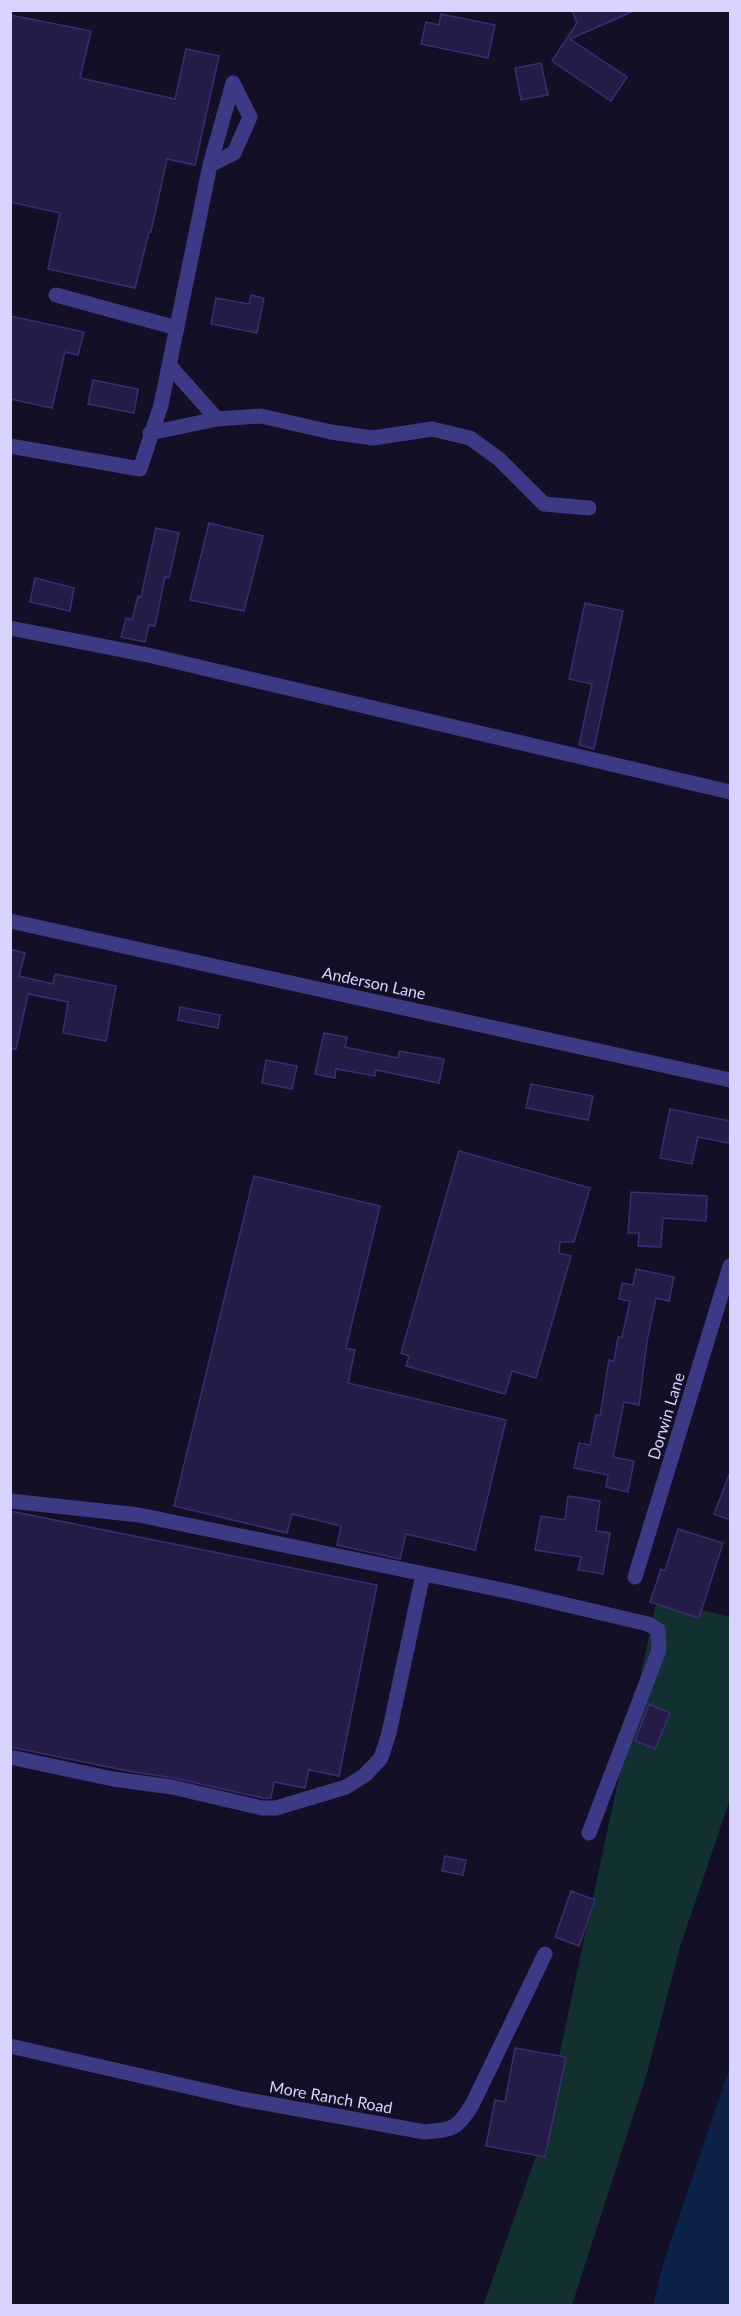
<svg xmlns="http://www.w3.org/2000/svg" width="741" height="2316" font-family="Lato,sans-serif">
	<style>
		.green { fill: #12302f }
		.water { fill: #0c2248 }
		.building { fill: #241b47; stroke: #3b2d73; stroke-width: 1.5 }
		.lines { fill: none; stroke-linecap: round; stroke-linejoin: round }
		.minor { stroke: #3d3a85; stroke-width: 15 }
		.labels { text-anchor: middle; stroke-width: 6; stroke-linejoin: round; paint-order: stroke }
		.street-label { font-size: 16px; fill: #d9d4ff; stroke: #130f26 }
	</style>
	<rect width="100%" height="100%" fill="#130f26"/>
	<path class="green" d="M657,1599L730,1617V1799L680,1947L647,2073L572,2305L483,2306L540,2145Z"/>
	<path class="water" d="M730,2067V2305H653L664,2261Z"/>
	<path class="building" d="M572,10H636L570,39L627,77L611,101L552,61L577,23Z
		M441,14L495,25L488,58L421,44L426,22L439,25Z
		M10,15L91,31L80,78L175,99L186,49L219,56L195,165L167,159L151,232H149L135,288L48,269L60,213L10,202Z
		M541,63L548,95L521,100L515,68Z
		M251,295L264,298L257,333L211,324L216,298L249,304Z
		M10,316L84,332L78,355L65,352L52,408L10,399Z
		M93,380L138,389L134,413L88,404Z
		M209,523L263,536L244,611L190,600Z
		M156,528L179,533L169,578L165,577L155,626L149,625L145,642L121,637L126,618L132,620L138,596L141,597Z
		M35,578L74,588L70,611L30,602Z
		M585,603L623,611L594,749L579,745L592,684L569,679Z
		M10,949L25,953L19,976L53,984L55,974L116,986L106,1041L63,1033L68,1002L28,994L16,1049H10Z
		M180,1007L220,1015L218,1028L178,1020Z
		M324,1033L347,1037L345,1047L398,1058L399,1051L444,1059L439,1083L376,1070L375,1076L336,1069L335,1078L315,1074Z
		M266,1060L297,1066L292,1089L262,1083Z
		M531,1084L593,1096L588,1120L526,1108Z
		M670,1109L730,1121L729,1143L698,1137L692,1164L660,1158Z
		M459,1151L590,1188L574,1242H560L559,1253L571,1256L536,1378L512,1371L505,1394L406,1366L409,1356L401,1353Z
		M254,1176L380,1206L346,1348L355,1350L348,1383L506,1420L475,1550L406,1534L400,1559L337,1545L341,1526L292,1514L287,1533L174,1506Z
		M631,1192L707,1196L706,1221L663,1218L661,1247L638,1246L639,1233H628Z
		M636,1269L674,1277L669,1301L656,1298L647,1341L639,1405L624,1402L613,1457L634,1461L628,1492L606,1487L608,1475L574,1468L579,1443L590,1445L596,1415L600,1416L609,1360L614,1361L618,1337H622L630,1301L619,1299L622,1283L633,1285Z
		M729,1475H730V1520L714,1514Z
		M568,1496L600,1501L596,1531L610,1533L603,1574L578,1570L581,1557L535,1550L541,1516L565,1520Z
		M10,1511L377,1585L339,1776L309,1770L305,1788L274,1782L271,1798H263L174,1778L128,1771L10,1747Z
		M678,1529L723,1543L699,1618L650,1602L661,1569L665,1571Z
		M649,1704L670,1713L655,1749L635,1741Z
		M445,1856L466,1860L463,1875L442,1871Z
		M571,1891L595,1900L579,1946L555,1937Z
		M515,2048L566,2057L545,2157L486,2146L495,2100L505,2102Z"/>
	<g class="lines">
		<path class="minor" d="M210,165L234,153L250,117L233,83
			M56,295L177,328
			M169,365L217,419
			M150,433L217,419L261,416L331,432L373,438L432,429L470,438L499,459L544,504L589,508
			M10,446L140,469L161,405L210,165L233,83
			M10,628L148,655L730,792
			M10,921L730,1080
			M10,1501L139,1515L512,1592L648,1624L658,1630L659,1650L589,1833
			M635,1577L730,1266
			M10,1757L113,1779L172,1787L262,1808H276L346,1787L365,1775L381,1758L389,1733L423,1574
			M10,2046L242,2099L425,2132C453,2130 458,2128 472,2105L545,1954"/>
	</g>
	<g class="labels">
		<g class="street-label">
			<text transform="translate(374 983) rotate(12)" y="6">Anderson Lane</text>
			<text transform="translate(666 1416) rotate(-73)" y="6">Dorwin Lane</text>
			<text transform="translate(331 2097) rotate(10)" y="6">More Ranch Road</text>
		</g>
	</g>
	<rect width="741" height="2316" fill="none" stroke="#d9d4ff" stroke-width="24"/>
</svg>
